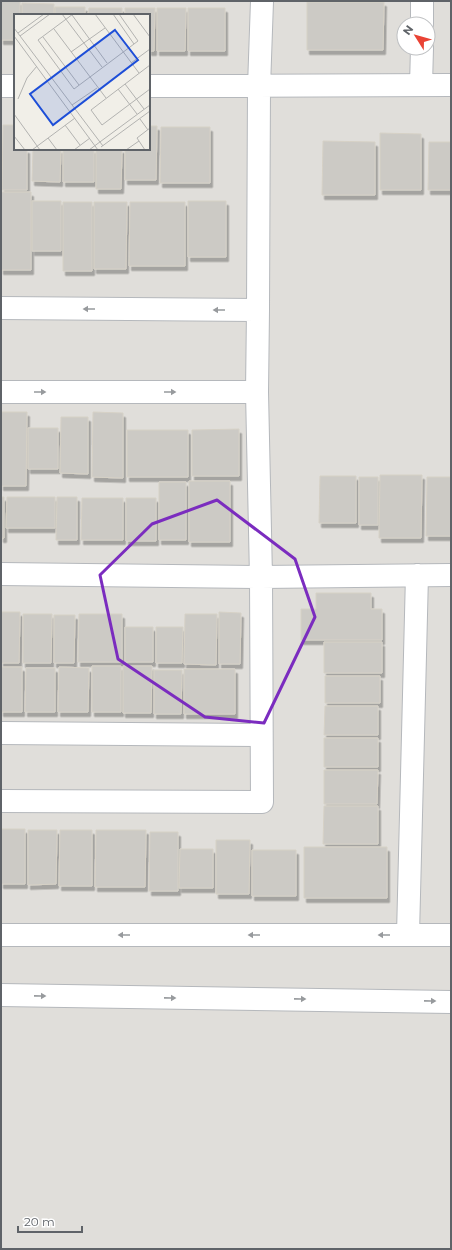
<svg xmlns="http://www.w3.org/2000/svg" width="452" height="1250" font-family="Montserrat,sans-serif">
	<style>
		.industrial { fill: #e0deda; fill-rule: evenodd }
		.building { fill: #cccac5; stroke: #d6d1c6; filter: url(#shadow) }
		.lines { fill: none; stroke-linecap: round; stroke-linejoin: round }
		.minor-casing { stroke: #b5b8bc; stroke-width: 24 }
		.minor { stroke: #fff; stroke-width: 22 }
		.oneway { fill: #979a9d }
		.marked { fill: none; stroke: #7b2cbf; stroke-width: 3; stroke-linejoin: round }
		.inset-road { fill: none; stroke: #b3b3b1; stroke-width: 1 }
		.view { fill: #1d4ed8; fill-opacity: 0.15; stroke: #1d4ed8; stroke-width: 2 }
		.inset-edge { fill: none; stroke: #5f6368; stroke-width: 2 }
	</style>
	<defs>
		<filter id="shadow"><feDropShadow dx="2.5" dy="4.5" stdDeviation="0" flood-color="#0004"/></filter>
	</defs>
	<rect width="100%" height="100%" fill="#f1efe8"/>
	<path class="industrial" d="M1,1H451V1249H1ZM15,15H149V149H15ZM404,24H428V48H404Z"/>
	<path class="building" d="M1,1H20V15H15V40H1Z
		M307,2H384L383,50H307Z
		M22,3L54,4V15H22Z
		M55,7H85V15H55Z
		M89,8H122V15H88Z
		M125,8H155L154,51H149V15H125Z
		M157,8H186L185,51H157Z
		M188,8H225V51H188Z
		M3,125H15V149H27V190H2Z
		M149,126H157L156,180H125V149H149Z
		M161,127H210V183H160Z
		M380,133L421,134V190H380Z
		M323,141L375,142V195H322Z
		M429,142H451V190H428Z
		M33,149H61L60,182L32,181Z
		M63,149H94V182H63Z
		M96,149H122L121,189H96Z
		M1,192H31V270H1Z
		M32,201H61V251H32Z
		M188,201H226V257H188Z
		M63,202H92V271H63Z
		M94,202H127L126,269H94Z
		M130,202H185V266H129Z
		M1,412H27L26,486H1Z
		M93,412L123,413V478L92,477Z
		M61,417H88V474L60,473Z
		M28,428H58V469H28Z
		M239,429V476H192V430Z
		M127,430H188V477H127Z
		M380,475H422L421,538H379Z
		M320,476H356V523H319Z
		M359,477H378V525H359Z
		M427,477H451V536H426Z
		M189,481H230V542H189Z
		M159,482H186V540H159Z
		M1,497H4V538H1Z
		M7,497H55V528H6Z
		M57,497H77V540H56Z
		M82,498H123V540H81Z
		M126,498H156V541H126Z
		M316,593H371V609H382V640H301V609H316Z
		M1,612H20L19,663H1Z
		M219,612L241,613L240,664H219Z
		M23,614H52L51,663H23Z
		M79,614H122V662H78Z
		M185,614H217L216,665L184,664Z
		M54,615H75L74,663H54Z
		M125,627H153V662H125Z
		M156,627H183L182,663H156Z
		M324,642H382V673H324Z
		M92,666H121V712H92Z
		M123,666H152L151,713H123Z
		M1,667H22V712H1Z
		M59,667L89,668L88,712H58Z
		M26,668H55V712H25Z
		M184,669H235V714H184Z
		M154,670H182L181,714H154Z
		M325,676H380V703H325Z
		M325,706H378V735H324Z
		M324,738H378V767H324Z
		M324,770H378L377,804H324Z
		M324,806H378V844H323Z
		M1,829H25V884H1Z
		M28,830H57L56,884L28,885Z
		M60,830H92V886H59Z
		M96,830H146L145,887H95Z
		M150,832H178V891H149Z
		M216,840H250L249,894H216Z
		M304,847H387V898H304Z
		M180,849H213V888H179Z
		M252,850H296V896H252Z"/>
	<g class="lines">
		<defs>
			<path id="minor" d="M422,24V1
				M421,85L422,48
				M1,86H15
				M149,86L451,85
				M1,308L258,310
				M1,392H257
				M1,574L261,577L451,575
				M1,733L261,735
				M1,801L262,802L261,577L257,392L258,310L259,87L262,1
				M1,935H451
				M408,935L417,575
				M1,995L451,1002"/>
		</defs>
		<use href="#minor" class="minor-casing"/>
		<use href="#minor" class="minor"/>
	</g>
	<defs><path id="oneway-solid" d="M-6-.8H1V-3.2L6.5 0L1 3.2V.8H-6Z"/></defs>
	<g class="oneway">
		<use href="#oneway-solid" transform="translate(89 309) rotate(-180)"/>
		<use href="#oneway-solid" transform="translate(219 310) rotate(-180)"/>
		<use href="#oneway-solid" transform="translate(40 392)"/>
		<use href="#oneway-solid" transform="translate(170 392)"/>
		<use href="#oneway-solid" transform="translate(124 935) rotate(-180)"/>
		<use href="#oneway-solid" transform="translate(254 935) rotate(-180)"/>
		<use href="#oneway-solid" transform="translate(384 935) rotate(-180)"/>
		<use href="#oneway-solid" transform="translate(40 996) rotate(1)"/>
		<use href="#oneway-solid" transform="translate(170 998) rotate(1)"/>
		<use href="#oneway-solid" transform="translate(300 999) rotate(1)"/>
		<use href="#oneway-solid" transform="translate(430 1001) rotate(1)"/>
	</g>
	<path class="marked" d="M217,500L295,559L315,617L264,723L205,717L118,659L100,575L152,524Z"/>
	<g transform="translate(14 14)">
		<rect width="136" height="136" fill="#f1efe8"/>
		<path class="inset-road" d="M48,0L88,53M59,0L24,26L60,75L124,27L105,0M81,0L125,59M99,0L120,30M119,0L136,23M58,1L93,49M0,14L89,132M40,15L92,84M4,19L30,0M0,22L84,136M6,22L36,0M29,23L65,71M57,38L91,14M117,49L136,35M136,51L77,96L88,111L136,75M111,70L130,95M104,75L123,100M4,85L13,64L23,52M58,91L83,74M0,100L26,136M126,105L134,116M51,111L66,131M0,122L11,136M34,124L43,136M87,133L136,97M18,136L61,104M60,136L76,124M75,136L136,91M112,136L125,127M131,136L123,124L136,114"/>
		<path class="view" d="M101,16L124,46L39,111L16,80Z"/>
		<rect width="136" height="136" class="inset-edge"/>
	</g>
	<rect width="452" height="1250" fill="none" stroke="#5f6368" stroke-width="4"/>
	<g transform="translate(416 36) rotate(307)"><circle r="19" fill="#ffffff" stroke="#bfc1c3"/>
	<path d="M0-3L7 15L0 10L-7 15Z" fill="#ea4335"/>
	<text y="-6" font-size="11" font-weight="bold" text-anchor="middle" fill="#5f6368">N</text>
	</g>
	<path d="M18 1226v6h64v-6" fill="none" stroke="#5f6368" stroke-width="2"/>
	<text x="24" y="1226" font-size="12" fill="#5f6368" stroke="#ffffff" stroke-width="3" paint-order="stroke">20 m</text>
</svg>
